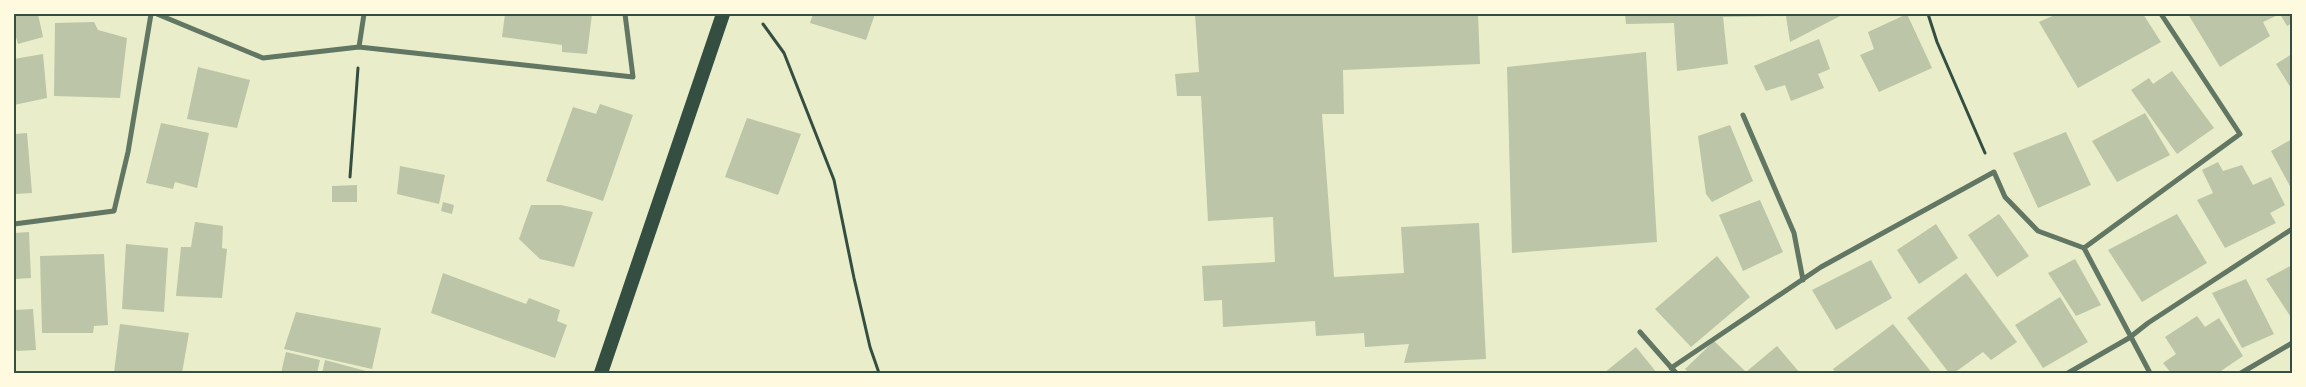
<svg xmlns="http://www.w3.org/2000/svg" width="2306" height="387" font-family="'IBM Plex Serif',serif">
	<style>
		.building { fill: #bcc5a7 }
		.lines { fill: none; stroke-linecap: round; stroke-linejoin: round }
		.path { stroke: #344e41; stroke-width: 3 }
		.minor { stroke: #617663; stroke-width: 5 }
		.trunk { stroke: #344e41; stroke-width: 14 }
		.neatline { fill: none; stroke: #344e41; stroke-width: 2 }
	</style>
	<rect width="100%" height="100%" fill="#e9edc9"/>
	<path class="building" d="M22,14H38L43,37L18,44L14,30V16Z
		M505,14H592L587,54L562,52V45L502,37Z
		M813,14H875L866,40L810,23Z
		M1195,14H1478L1480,64L1343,70L1344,114H1322L1334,277L1404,273L1401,227L1479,223L1486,359L1404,363L1409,344L1365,347L1364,333L1316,336L1315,321L1223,327L1222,300L1204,301L1202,266L1275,262L1273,217L1208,221L1201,96H1177L1175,74L1199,72Z
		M1625,14H1844L1790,42L1786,16L1723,17L1728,64L1677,71L1674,23L1626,24Z
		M1907,14L1932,68L1879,92L1860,55L1874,49L1868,32Z
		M2057,14H2143L2161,42L2078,88L2039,22Z
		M2188,14H2292V23L2287,26L2280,14L2263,22L2270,36L2220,67Z
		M94,22L98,30L127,38L120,98L54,96L55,23Z
		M1819,39L1830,69L1818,74L1824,88L1791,101L1785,85L1766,91L1754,66Z
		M1646,52L1657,242L1512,253L1507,67Z
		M43,54L47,98L14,105V59Z
		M2292,54V90L2276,64Z
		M198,67L250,80L237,128L187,119Z
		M2172,71L2214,128L2177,154L2131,90L2149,78L2153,84Z
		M600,104L633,115L603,201L546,181L573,107L596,114Z
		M2145,113L2170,155L2117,182L2092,141Z
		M747,118L801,134L778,195L725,177Z
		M161,123L209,133L197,188L175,182L173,189L146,183Z
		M1730,125L1753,181L1712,202L1706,194L1698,136Z
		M2066,132L2091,185L2038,208L2013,153Z
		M27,133L32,193L14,194V134Z
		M2292,139V190L2271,151Z
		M2218,162L2223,171L2242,165L2253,185L2271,177L2285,205L2270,213L2276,223L2225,248L2197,200L2213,193L2202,170Z
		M400,166L445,175L439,204L397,194Z
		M357,185V202H332V186Z
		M1760,200L1783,252L1743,271L1719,215Z
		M443,202L454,205L452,214L441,211Z
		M531,205H561L593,212L574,267L540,259L519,239Z
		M1999,214L2029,256L1997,277L1968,235Z
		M2177,214L2207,263L2142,302L2108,250Z
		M195,222L223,226L222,248L227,249L222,298L176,296L181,247H191Z
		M1936,224L1958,258L1919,284L1897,250Z
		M29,232L31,278L14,279V233Z
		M126,244L168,248L164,312L122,309Z
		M104,254L108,325L94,326L93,333H42L40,256Z
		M1717,256L1750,297L1691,347L1655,309Z
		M2075,259L2101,305L2076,316L2048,273Z
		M1871,260L1892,298L1836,330L1812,290Z
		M2292,265V319L2266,279Z
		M443,273L526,304L529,298L560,310L557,321L567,325L555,358L431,313Z
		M1966,273L2017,342L1991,360L1983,352L1954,373H1949L1907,318Z
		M2246,279L2274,334L2242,348L2212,293Z
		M2060,297L2088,342L2043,368L2015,325Z
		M33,309L36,350L17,351L14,347V310Z
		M296,312L381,328L372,369L284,349Z
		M2197,316L2205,327L2219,318L2243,356L2218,373H2171L2163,363L2176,354L2165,337Z
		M120,324L189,333L182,373H114Z
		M1893,324L1932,373H1836L1833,369Z
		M1714,341L1746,372L1777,346L1800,373H1689L1685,369Z
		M1636,347L1657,373H1604Z
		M286,352L320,360L317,373H281Z
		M325,360L366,371L365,373H322Z"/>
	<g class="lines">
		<path class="path" d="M1928,14L1937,42L1985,153
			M763,24L784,53L834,180L854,278L870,347L879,373
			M350,177L358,68"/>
		<path class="minor" d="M157,14L263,58L359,47L364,14
			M359,47L633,77L625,14
			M1743,115L1794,233L1803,280
			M14,224L114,211L128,152L151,14
			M2084,248L2240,134L2161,14
			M1640,332L1676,373
			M1671,368L1821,267L1994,172L2005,197L2038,231L2084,248L2150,373
			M2068,373L2129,338L2148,323L2292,229
			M2241,373L2292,343"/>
		<path class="trunk" d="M601,373L723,14"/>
	</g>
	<rect width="2306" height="387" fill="none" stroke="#fefae0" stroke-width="30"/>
	<rect x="15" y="15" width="2276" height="357" class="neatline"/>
</svg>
